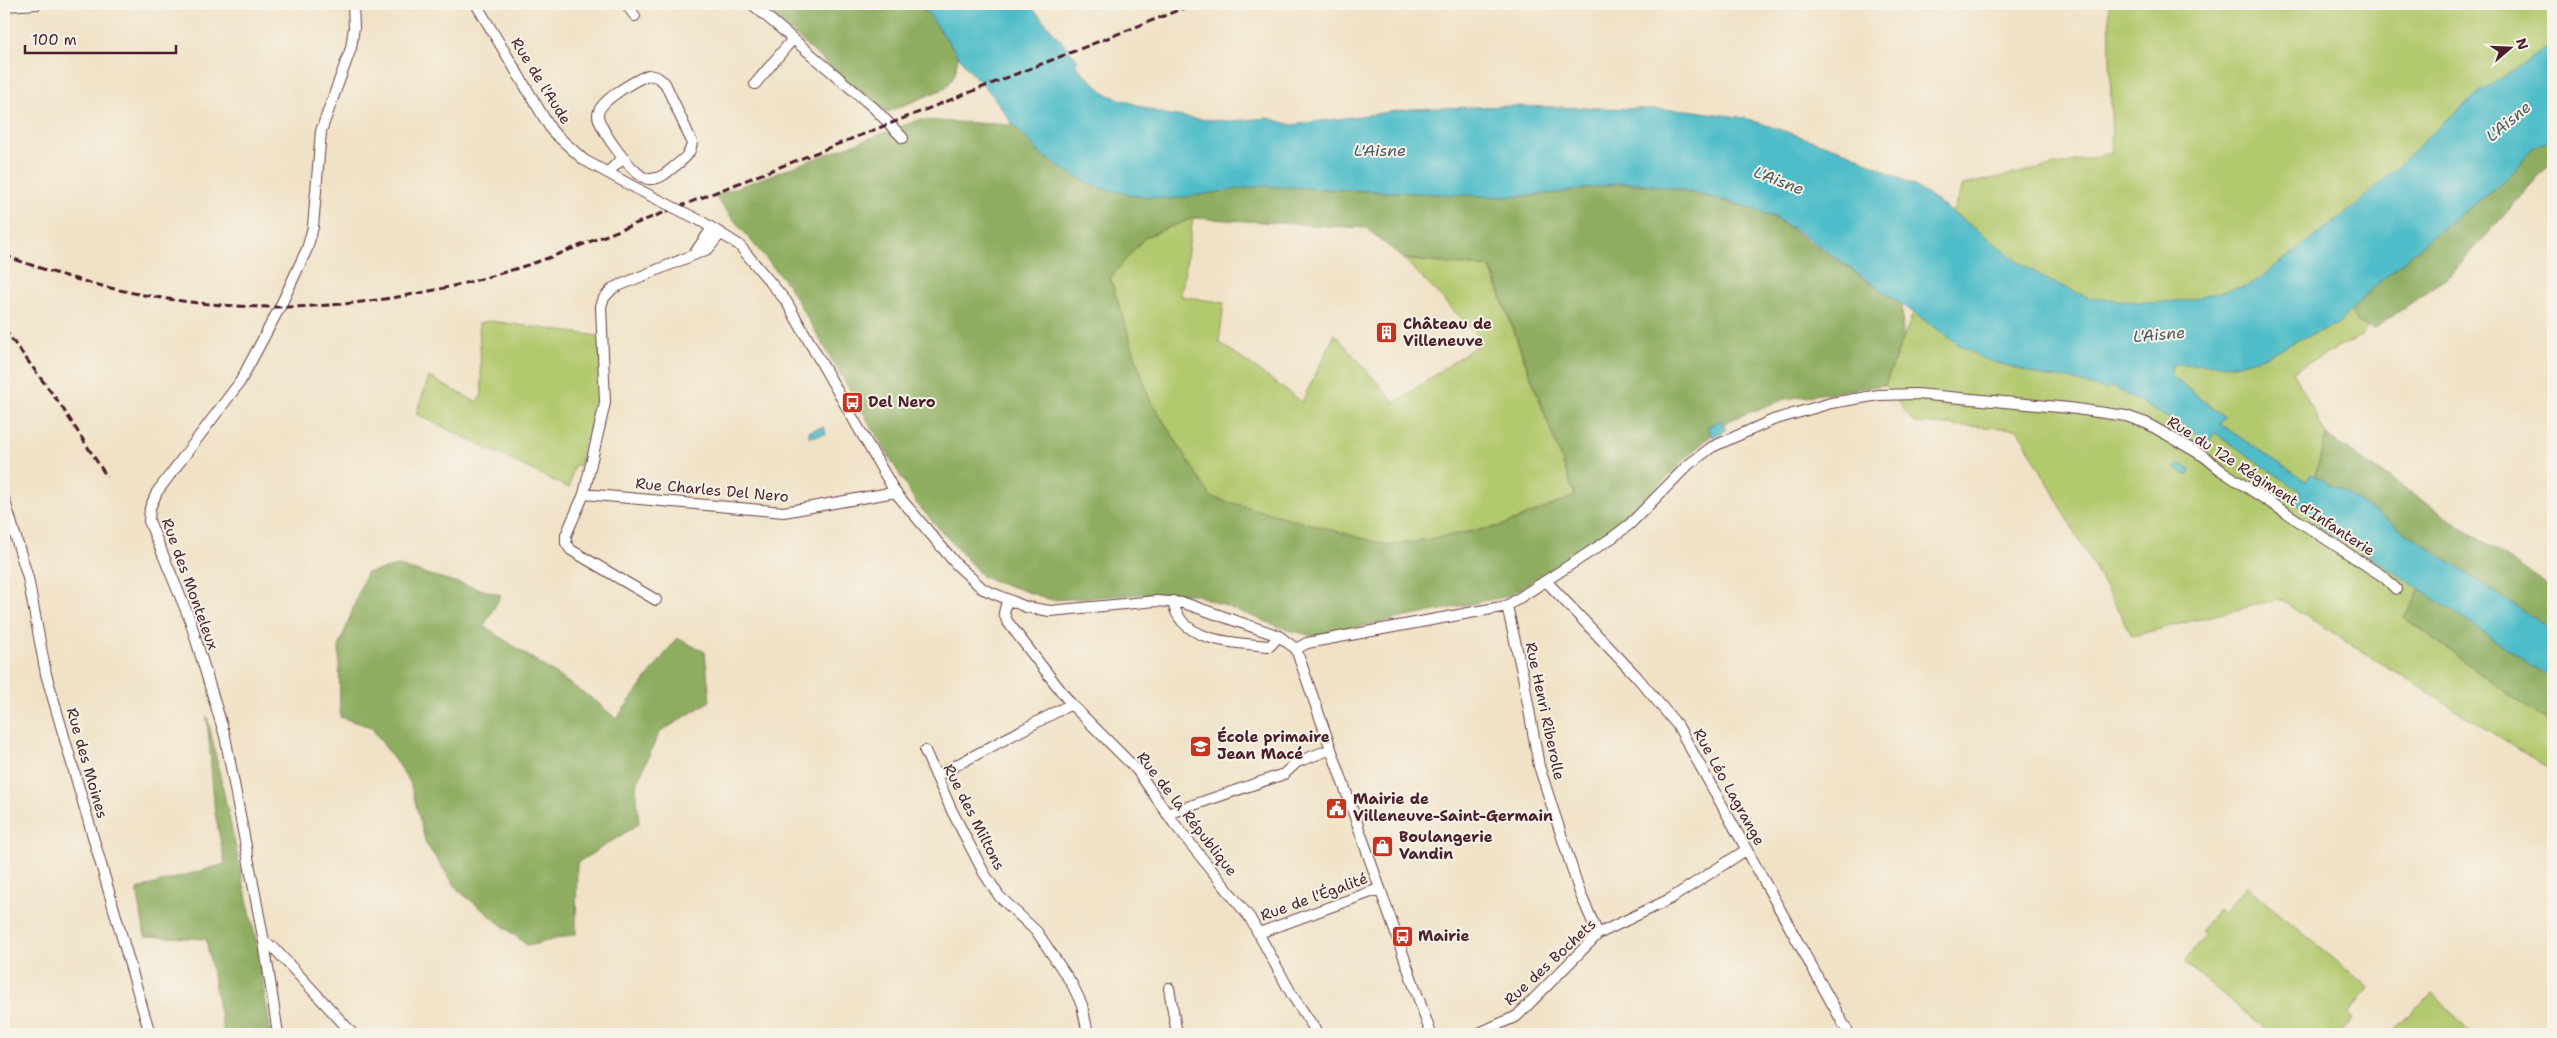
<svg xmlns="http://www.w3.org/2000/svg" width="2557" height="1038" font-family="'Shantell Sans',sans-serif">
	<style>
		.green { fill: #b3c96e; stroke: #7e744c }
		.forest { fill: #8ead61; stroke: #6c6646; fill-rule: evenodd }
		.water { fill: #50bdc9; stroke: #4d6e7a }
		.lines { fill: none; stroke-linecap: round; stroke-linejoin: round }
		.minor-casing { stroke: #633c42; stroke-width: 12 }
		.minor { stroke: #fff; stroke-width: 10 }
		.rail { stroke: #4a1f2b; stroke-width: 3; stroke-dasharray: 8 4; stroke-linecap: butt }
		.minor-bridge-casing { stroke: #633c42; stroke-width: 12; stroke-linecap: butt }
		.minor-bridge { stroke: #fff; stroke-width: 10 }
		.labels { text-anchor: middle; stroke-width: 4; stroke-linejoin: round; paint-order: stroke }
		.street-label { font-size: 15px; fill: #4a1f2b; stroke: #f7f3e8 }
		.poi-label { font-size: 15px; font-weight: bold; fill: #4a1f2b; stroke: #f7f3e8; text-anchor: start }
		.water-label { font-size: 16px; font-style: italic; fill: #4c5662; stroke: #f7f3e8 }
	</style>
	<rect width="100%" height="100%" fill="#f7f3e8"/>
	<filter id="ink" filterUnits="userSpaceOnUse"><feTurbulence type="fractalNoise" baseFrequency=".02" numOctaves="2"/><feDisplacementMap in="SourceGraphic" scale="10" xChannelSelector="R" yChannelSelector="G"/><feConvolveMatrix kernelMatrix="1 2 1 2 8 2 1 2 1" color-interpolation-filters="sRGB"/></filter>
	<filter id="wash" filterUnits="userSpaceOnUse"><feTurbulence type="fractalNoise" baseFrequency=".0096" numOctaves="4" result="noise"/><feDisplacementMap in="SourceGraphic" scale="20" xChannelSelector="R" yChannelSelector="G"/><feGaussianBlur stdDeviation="1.12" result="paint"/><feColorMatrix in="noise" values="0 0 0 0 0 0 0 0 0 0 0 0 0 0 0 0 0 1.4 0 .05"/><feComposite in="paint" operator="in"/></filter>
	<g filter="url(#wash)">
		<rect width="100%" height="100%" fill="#f0e2c6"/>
		<path class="green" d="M2109,4H2553V109L2361,336L2293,371L2326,435L2308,501L2426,578L2404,617L2553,726V771L2279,599L2132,636L2018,429L1914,423L1885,385L1963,185L2112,153Z
			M1193,218L1181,296L1224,303L1219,342L1302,402L1335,334L1395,403L1483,341L1404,259L1490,268L1575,496L1501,526L1391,546L1211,498L1149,398L1110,278L1145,237Z
			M491,321L598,336L604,383L593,443L584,440L579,466L574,465L569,488L416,414L429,377L476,402L482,395L479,323Z
			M2246,886L2369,988L2348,1014L2352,1019L2339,1034H2271L2184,962L2205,936L2200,931L2218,909L2223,913Z
			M2433,993L2471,1034H2389Z"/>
		<path class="forest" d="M760,4H919L925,12L927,11L958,56L955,74L946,88L887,112L848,82Z
			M919,120L1013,125L1039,150L1037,152L1066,171L1096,186L1206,194L1260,185L1280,186L1359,191L1528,197L1620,183L1663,186L1749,207L1773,217L1902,304L1903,338L1885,385L1785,399L1730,420L1693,451L1617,528L1509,596L1314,636L1288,630L1194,594H1140L1052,600L983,577L917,504L788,285L714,196ZM1193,218L1366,228L1404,259L1491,268L1575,496L1501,526L1391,546L1211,497L1149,398L1110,278L1145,237Z
			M2553,139V160L2451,275L2374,329L2357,323L2351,310L2367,293L2429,239L2492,191L2515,170L2532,148Z
			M2326,435L2553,589V726L2404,617L2425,579L2308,501Z
			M398,566L501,595L484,626L597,702L616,719L677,638L705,652L710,701L659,733L636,785L639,824L577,863L576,934L528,946L459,891L426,844L410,782L371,727L340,717L339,647L366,573Z
			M207,716L256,940L271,1034H224L206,939L145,936L137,889L225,864L215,813Z"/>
		<path class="water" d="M919,4H1029L1078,60L1075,65L1106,94L1160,113L1195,119L1232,121L1268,118L1292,125L1412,109L1508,106L1688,110L1745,118L1850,153L1913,185L1983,234L2020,263L2050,281L2090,298L2153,303L2188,300L2250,285L2358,204L2445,121L2482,91L2553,43V139L2532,148L2515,170L2493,190L2429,239L2367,293L2340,323L2298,340L2264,357L2235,365L2173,364L2170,375L2225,417L2220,424L2306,481L2311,474L2351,496L2553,631V679L2354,545L2341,537L2337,539L2318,526L2319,523L2295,502L2301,492L2215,433L2208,441L2113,387L2105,390L2065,378L2046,377L1984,359L1961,346L1806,237L1774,217L1749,207L1679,189L1638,183H1620L1558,193L1505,197L1260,186L1171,199L1137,196L1096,187L1066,171L1037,152L1038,150L1013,125L993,96L968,69L927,12H925Z
			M1721,420L1726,430L1713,437L1707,427Z
			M824,427L826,434L809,437V431Z
			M2179,463L2191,470L2187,476L2175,468Z"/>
	</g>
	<g filter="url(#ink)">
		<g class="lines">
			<defs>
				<path id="minor" d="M476,4L552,131L584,160L645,193
					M626,4L635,16
					M752,4L874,108L903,138
					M4,6L37,4
					M648,75L657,77L665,83L692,142C691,154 684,159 675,166C668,172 659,180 649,179C635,179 598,128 598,115C598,101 636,80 648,75Z
					M755,84L792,40
					M608,172L623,158
					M701,221L739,245L786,301L895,492L956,564L983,589L1026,607L1050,611L1156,601L1184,603L1279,636L1296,649L1431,1034
					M694,254L712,228
					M584,494L784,512L895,492
					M4,498L28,578L46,674L150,1034
					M1546,581L1637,677L1678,726L1849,1034
					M656,600L571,550L566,543V535L584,494L605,403L601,306L604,298L613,288L708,249L721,233
					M1007,600L1004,613L1007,621L1071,704L1137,770L1173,822L1250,918L1292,995L1318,1034
					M1173,601C1179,643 1237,643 1270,646L1279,636
					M1507,606L1523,676L1539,766L1580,893L1598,934
					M1296,649L1307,643L1507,606L1613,537L1630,524L1688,465L1712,447L1773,420L1831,403L1879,395L1917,394L2069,408L2126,416L2146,423L2171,437L2205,457L2222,471L2384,577L2396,589
					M925,751L952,811L984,873L999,896L1037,932L1072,984L1082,1005L1088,1034
					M936,776L1071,704
					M1167,814L1284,774L1297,762L1329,750
					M1259,933L1379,889
					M264,942L278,1034
					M1169,988L1177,1034
					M353,1034L273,947L264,942L225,736L190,620L149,521L150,508L157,492L240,382L280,307L307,249L313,227L321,131L351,48L354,27L353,4
					M1477,1034L1517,1016L1598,934L1670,899L1746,850"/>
			</defs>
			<use href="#minor" class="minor-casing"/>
			<use href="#minor" class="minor"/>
			<path class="rail" d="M4,255C187,326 368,322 551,257L1194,4
				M4,329L60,404L107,477"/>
			<defs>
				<path id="minor-bridge" d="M645,193L701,221"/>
			</defs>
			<use href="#minor-bridge" class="minor-bridge-casing"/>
			<use href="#minor-bridge" class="minor-bridge"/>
		</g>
	</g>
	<defs>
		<symbol id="building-square" viewBox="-11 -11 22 22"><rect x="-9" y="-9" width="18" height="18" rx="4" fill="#c8321e" stroke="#f7f3e8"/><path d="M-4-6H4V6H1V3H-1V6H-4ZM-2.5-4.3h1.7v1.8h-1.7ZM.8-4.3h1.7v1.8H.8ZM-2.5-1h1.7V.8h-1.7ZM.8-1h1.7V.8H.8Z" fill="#fff"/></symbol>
		<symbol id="bus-square" viewBox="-11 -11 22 22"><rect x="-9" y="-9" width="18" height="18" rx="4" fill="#c8321e" stroke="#f7f3e8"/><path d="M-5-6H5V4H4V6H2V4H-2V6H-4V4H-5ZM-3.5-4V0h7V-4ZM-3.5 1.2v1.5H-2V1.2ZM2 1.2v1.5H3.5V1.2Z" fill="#fff"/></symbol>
		<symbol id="school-square" viewBox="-11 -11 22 22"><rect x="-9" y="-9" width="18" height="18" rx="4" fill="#c8321e" stroke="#f7f3e8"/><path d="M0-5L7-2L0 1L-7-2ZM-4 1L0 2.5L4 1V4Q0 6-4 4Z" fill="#fff"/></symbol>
		<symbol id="civic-square" viewBox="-11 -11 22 22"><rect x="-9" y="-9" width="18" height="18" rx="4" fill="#c8321e" stroke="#f7f3e8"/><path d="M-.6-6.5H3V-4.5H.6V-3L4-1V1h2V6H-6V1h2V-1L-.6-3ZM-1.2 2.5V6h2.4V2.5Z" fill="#fff"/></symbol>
		<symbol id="shop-square" viewBox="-11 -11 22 22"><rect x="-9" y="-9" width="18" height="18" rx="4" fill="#c8321e" stroke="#f7f3e8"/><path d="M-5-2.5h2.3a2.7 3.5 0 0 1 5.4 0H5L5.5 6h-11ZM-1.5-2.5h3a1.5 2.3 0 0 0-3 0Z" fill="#fff"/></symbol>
	</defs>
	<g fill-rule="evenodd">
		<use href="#building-square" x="1374" y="320" width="25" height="25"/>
		<use href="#bus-square" x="840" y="390" width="25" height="25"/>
		<use href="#school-square" x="1188" y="734" width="25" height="25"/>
		<use href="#civic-square" x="1324" y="796" width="25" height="25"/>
		<use href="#shop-square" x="1370" y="834" width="25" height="25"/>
		<use href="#bus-square" x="1390" y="924" width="25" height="25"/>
	</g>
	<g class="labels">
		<g class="street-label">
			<text transform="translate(541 81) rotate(58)" y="5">Rue de l'Aude</text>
			<text transform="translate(2271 486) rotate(33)" y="5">Rue du 12e Régiment d'Infanterie</text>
			<text transform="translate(712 490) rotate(5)" y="5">Rue Charles Del Nero</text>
			<text transform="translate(190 584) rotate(70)" y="5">Rue des Monteleux</text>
			<text transform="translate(1545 711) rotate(78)" y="5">Rue Henri Riberolle</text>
			<text transform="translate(87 763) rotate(74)" y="5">Rue des Moines</text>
			<text transform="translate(1729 787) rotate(61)" y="5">Rue Léo Lagrange</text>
			<text transform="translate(1187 814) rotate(52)" y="5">Rue de la République</text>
			<text transform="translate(974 817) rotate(63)" y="5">Rue des Miltons</text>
			<text transform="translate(1314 897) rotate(-20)" y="5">Rue de l'Égalité</text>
			<text transform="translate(1550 962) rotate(-43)" y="5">Rue des Bochets</text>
		</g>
		<g class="poi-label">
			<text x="1403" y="329">Château de<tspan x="1403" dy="17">Villeneuve</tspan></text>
			<text x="868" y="407">Del Nero</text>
			<text x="1217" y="742">École primaire<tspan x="1217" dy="17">Jean Macé</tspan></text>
			<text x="1353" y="804">Mairie de<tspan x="1353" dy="17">Villeneuve-Saint-Germain</tspan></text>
			<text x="1399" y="842">Boulangerie<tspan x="1399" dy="17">Vandin</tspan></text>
			<text x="1418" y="941">Mairie</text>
		</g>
		<g class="water-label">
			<text transform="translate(2508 121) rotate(-40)" y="6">L'Aisne</text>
			<text x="1380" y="156">L'Aisne</text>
			<text transform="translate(1779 180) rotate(21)" y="6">L'Aisne</text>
			<text transform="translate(2159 334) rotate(-5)" y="6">L'Aisne</text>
		</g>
	</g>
	<rect width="2557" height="1038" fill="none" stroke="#f7f3e8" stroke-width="20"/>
	<g transform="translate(2510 48) rotate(71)" stroke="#f7f3e8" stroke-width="4" paint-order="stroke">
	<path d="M0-4L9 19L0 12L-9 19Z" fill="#4a1f2b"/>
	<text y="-8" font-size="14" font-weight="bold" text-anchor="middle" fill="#4a1f2b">N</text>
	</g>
	<path d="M25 45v8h151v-8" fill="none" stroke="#4a1f2b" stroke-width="2.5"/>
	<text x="32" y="45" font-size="15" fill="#4a1f2b" stroke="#f7f3e8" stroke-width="4" paint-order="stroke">100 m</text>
</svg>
